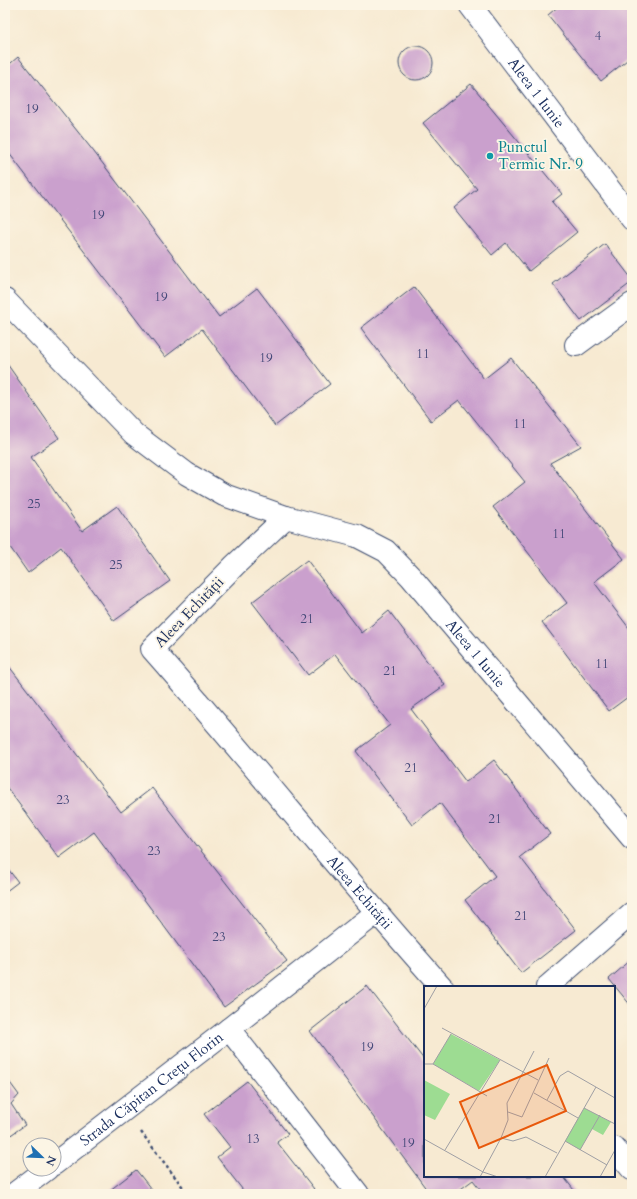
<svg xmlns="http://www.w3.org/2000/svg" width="637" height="1199" font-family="Cardo,serif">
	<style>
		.building { fill: #caa0cd }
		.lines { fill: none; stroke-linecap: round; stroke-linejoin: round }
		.minor-casing { stroke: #3c4b6f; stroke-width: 24 }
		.path { stroke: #3c4b6f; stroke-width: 2.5; stroke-dasharray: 3 3; stroke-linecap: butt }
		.minor { stroke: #fff; stroke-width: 22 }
		.culture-dot { fill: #0f9aa8; stroke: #fcf5e5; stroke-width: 1.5 }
		.labels { text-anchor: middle; stroke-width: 3.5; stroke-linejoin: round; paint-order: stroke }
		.number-label { font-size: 13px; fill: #474b7a }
		.street-label { font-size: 15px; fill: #1b2f5e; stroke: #fcf5e5 }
		.culture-label { font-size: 15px; fill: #0d838f; stroke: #fcf5e5; text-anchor: start }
		.inset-road { fill: none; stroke: #9f9fa4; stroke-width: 1 }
		.view { fill: #e8590c; fill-opacity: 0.15; stroke: #e8590c; stroke-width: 2 }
		.inset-edge { fill: none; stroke: #1b2f5e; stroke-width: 2 }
	</style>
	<rect width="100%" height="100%" fill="#fcf5e5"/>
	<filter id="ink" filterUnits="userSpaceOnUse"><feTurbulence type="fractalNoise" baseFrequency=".025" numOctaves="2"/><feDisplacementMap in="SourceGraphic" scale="8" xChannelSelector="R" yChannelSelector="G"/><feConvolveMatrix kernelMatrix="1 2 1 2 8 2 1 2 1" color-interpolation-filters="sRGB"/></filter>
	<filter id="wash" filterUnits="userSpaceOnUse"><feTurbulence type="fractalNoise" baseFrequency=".012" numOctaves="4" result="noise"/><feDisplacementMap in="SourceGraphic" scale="16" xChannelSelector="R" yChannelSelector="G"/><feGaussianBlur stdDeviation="0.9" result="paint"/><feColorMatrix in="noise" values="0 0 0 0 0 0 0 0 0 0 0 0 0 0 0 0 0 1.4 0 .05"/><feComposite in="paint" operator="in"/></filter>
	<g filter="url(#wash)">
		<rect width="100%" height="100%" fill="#f7ead2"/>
		<g id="blocks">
			<path class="building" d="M560,5H632V56L601,81L548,15Z
				M399 63a17 17 0 1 1 34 0a17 17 0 1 1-34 0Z
				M18,57L94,152L219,317L257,288L330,384L275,426L202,329L165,357L5,148V68Z
				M471,84L562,194L552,202L577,232L529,271L506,243L492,255L454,208L477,189L423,123Z
				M605,244L632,279V282L581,321L553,284Z
				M414,287L484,379L511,358L581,446L550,463L624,559L594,582L632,632V694L609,711L542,622L567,603L493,507L525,482L459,400L431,421L361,328Z
				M5,361L59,438L31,457L82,531L117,506L170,581L114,621L61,547L28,573L5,540Z
				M307,560L362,633L389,611L445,685L411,709L466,782L494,760L550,834L520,857L576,930L521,973L465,900L495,876L440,803L412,825L356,751L390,725L335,654L308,675L252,602Z
				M5,661L121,812L152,788L287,961L224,1007L94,832L59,858L5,785Z
				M5,865L18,882L5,892Z
				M632,959V1007L609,979Z
				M367,986L425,1061V1176H563L577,1194H484L473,1180L454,1194H430L310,1031Z
				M5,1076L19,1095L11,1104L25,1125L5,1139Z
				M247,1081L288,1134L277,1142L314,1189L308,1194H246L217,1157L230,1147L204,1114Z
				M136,1170L155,1194H105Z"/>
		</g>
	</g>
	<g filter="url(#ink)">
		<use href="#blocks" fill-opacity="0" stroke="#3c4b6f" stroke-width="1"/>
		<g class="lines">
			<defs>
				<g id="minor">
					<path id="s1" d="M470,5L632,219"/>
					<path id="s2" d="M5,300L134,434L187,474L224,495L286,517L357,536L386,551L411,577L632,838"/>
					<path d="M576,345L632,304"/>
					<path id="s3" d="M286,517L235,565L152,649C250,760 343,876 442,987"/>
					<path d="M547,987L632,913"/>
					<path d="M229,1029L358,1194"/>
					<path d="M614,1148L632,1169"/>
					<path id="s4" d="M54,1164L229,1029L376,913"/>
					<path d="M14,1194L47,1169"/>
				</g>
			</defs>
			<use href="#minor" class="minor-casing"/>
			<path class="path" d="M141,1132L188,1194"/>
			<use href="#minor" class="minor"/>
		</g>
	</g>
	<circle class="culture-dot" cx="490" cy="156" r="4"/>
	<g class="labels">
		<g class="number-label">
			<text x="598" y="40">4</text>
			<text x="32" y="113">19</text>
			<text x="98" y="219">19</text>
			<text x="161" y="301">19</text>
			<text x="423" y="358">11</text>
			<text x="266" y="362">19</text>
			<text x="520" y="428">11</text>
			<text x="34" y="508">25</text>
			<text x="559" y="538">11</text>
			<text x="116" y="569">25</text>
			<text x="307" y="623">21</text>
			<text x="602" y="668">11</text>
			<text x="390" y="675">21</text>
			<text x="411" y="772">21</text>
			<text x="63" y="804">23</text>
			<text x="495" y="823">21</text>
			<text x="154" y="855">23</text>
			<text x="521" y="920">21</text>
			<text x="219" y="941">23</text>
			<text x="367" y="1051">19</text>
			<text x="253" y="1143">13</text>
			<text x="408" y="1147">19</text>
		</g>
		<g class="street-label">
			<text dy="5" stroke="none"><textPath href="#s1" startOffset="110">Aleea 1 Iunie</textPath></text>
			<text transform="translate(189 612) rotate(-46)" y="5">Aleea Echității</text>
			<text dy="5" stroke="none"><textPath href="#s2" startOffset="603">Aleea 1 Iunie</textPath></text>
			<text dy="5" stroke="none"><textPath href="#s3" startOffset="508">Aleea Echității</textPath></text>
			<text dy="5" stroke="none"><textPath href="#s4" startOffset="123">Strada Căpitan Crețu Florin</textPath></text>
		</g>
		<g class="culture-label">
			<text x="498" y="152">Punctul<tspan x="498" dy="17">Termic Nr. 9</tspan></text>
		</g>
	</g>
	<g transform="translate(424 986)">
		<rect width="191" height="191" fill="#f7ead2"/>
		<path d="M27,48L76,74L55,105L9,78ZM160,122L187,136L179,149L168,143L156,164L141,155Z" fill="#9ddc92"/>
		<path d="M0,94L26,108L11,134L0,129Z" fill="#9ddc92"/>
		<path class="inset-road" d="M0,23L13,0M18,42L114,94M0,78H9L63,110M9,78L27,48M110,107L154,132M123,114L136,90L144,85L191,112M160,122L191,138M84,126L98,131L125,72M77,152L89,155L102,151L133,167M0,153L59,186L74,191M141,155L183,179M21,164L76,74M156,164L176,129M56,191L77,152L84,134L83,117L110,65M121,191L172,101M176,191L191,164"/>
		<path class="view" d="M123,79L142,125L55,162L36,116Z"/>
		<rect width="191" height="191" class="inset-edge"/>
	</g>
	<rect width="637" height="1199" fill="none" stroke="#fcf5e5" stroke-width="20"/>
	<g transform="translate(42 1157) rotate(113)"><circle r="19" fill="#fcf5e5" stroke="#a2a6af"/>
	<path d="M0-3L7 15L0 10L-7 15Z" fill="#1f6fb2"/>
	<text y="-6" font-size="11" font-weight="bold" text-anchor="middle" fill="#1b2f5e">N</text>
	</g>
</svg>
